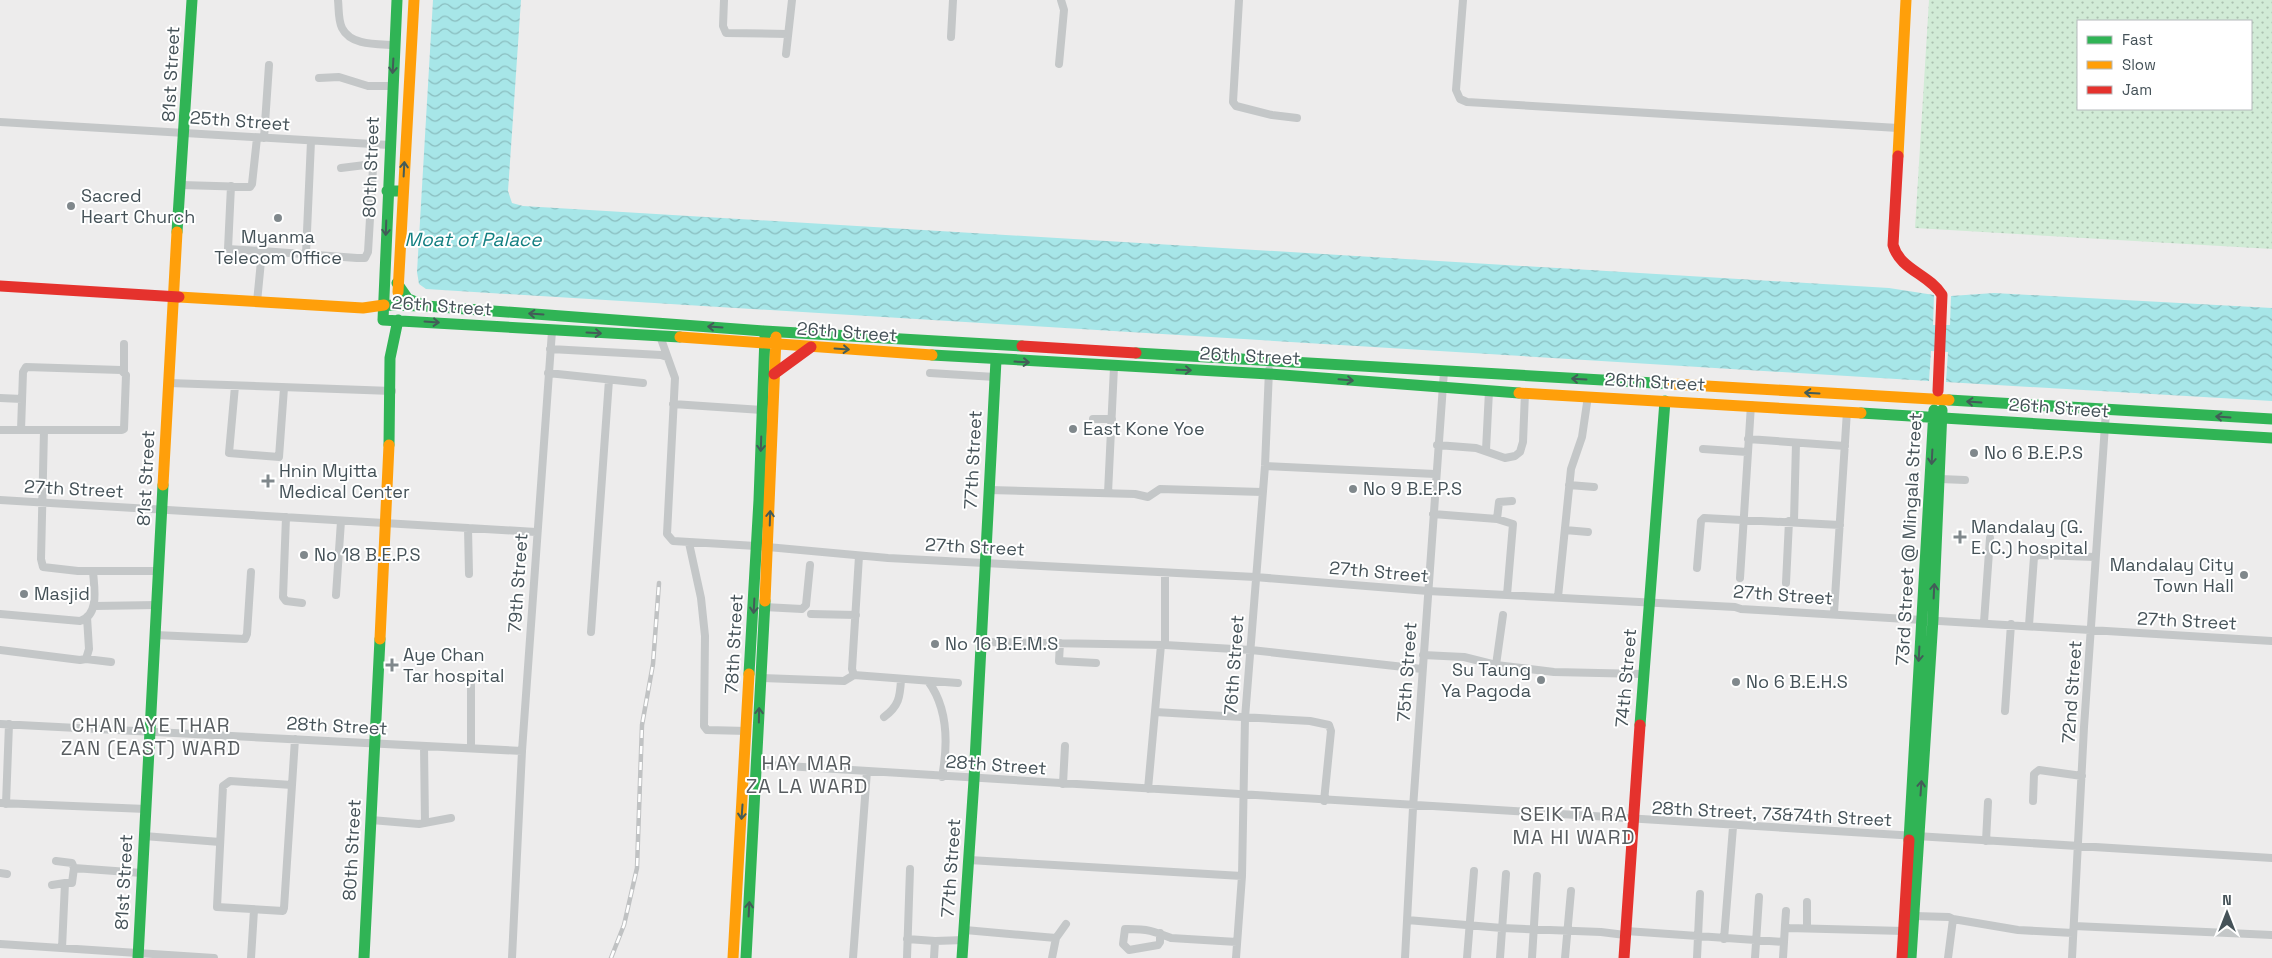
<svg xmlns="http://www.w3.org/2000/svg" width="2272" height="958" font-family="'Space Grotesk',sans-serif">
	<style>
		.grass { fill: url(#grass-dots); fill-rule: evenodd }
		.water { fill: url(#water-waves) }
		.lines { fill: none; stroke-linecap: round; stroke-linejoin: round }
		.street { stroke: #c4c7c8; stroke-width: 8 }
		.fast { stroke: #30b455; stroke-width: 11 }
		.slow { stroke: #ff9f0a; stroke-width: 11 }
		.jam { stroke: #e5322d; stroke-width: 11 }
		.rail-casing { stroke: #c0c2c3; stroke-width: 4.5 }
		.rail { stroke: #fff; stroke-width: 2.5; stroke-dasharray: 8; stroke-linecap: butt }
		.oneway { stroke: #435c58 }
		.poi-dot { fill: #80888c; stroke: #fff; stroke-width: 2 }
		.labels { text-anchor: middle; stroke-width: 4; stroke-linejoin: round; paint-order: stroke }
		.street-label { font-size: 18px; fill: #455258; stroke: #fff }
		.poi-label { font-size: 18px; fill: #455258; stroke: #fff; text-anchor: start }
		.water-label { font-size: 19px; font-style: italic; fill: #127f81; stroke: #fff }
		.quarter-label { font-size: 20px; letter-spacing: 1px; fill: #585d60; stroke: #fff }
	</style>
	<defs>
		<pattern id="grass-dots" width="8" height="8" patternUnits="userSpaceOnUse" patternTransform="scale(1.25)"><rect width="8" height="8" fill="#d1ebd6"/><path d="M2 2h.1M6 6h.1" fill="none" stroke="#abc1b0" stroke-width="1.8" stroke-linecap="round"/></pattern>
		<pattern id="water-waves" width="16" height="10" patternUnits="userSpaceOnUse" patternTransform="scale(1.25)"><rect width="16" height="10" fill="#a7e6e8"/><path d="M0 5q4-4 8 0t8 0" fill="none" stroke="#8abdbf"/></pattern>
	</defs>
	<rect width="100%" height="100%" fill="#edecec"/>
	<path class="grass" d="M1929,0H2272V249L1915,228ZM2078,21H2251V109H2078Z"/>
	<path class="water" d="M433,0H521L508,191L512,203L523,206L1889,288L1934,295L1933,325H1950L1951,296L1994,293L2272,308V401L1946,382L1948,352L1931,351L1929,381L426,289L419,284L417,272Z"/>
	<g class="lines">
		<path class="street" d="M338,0C339,9 338,20 342,28C351,46 377,44 394,45
			M724,0L723,26L726,33L788,34
			M1239,0L1233,102L1236,106L1272,115L1297,118
			M1463,0L1456,90L1460,99L1467,102L1898,128
			M951,37L953,0
			M786,54L792,0
			M1059,64L1064,10L1061,0
			M319,78L339,77L368,86H392
			M0,122L389,145
			M264,138L269,65
			M181,185L250,187L252,184L257,138
			M231,186L228,249L262,251
			M306,254L311,141
			M257,302L262,251L357,258H365L368,252L373,168L365,165L341,168
			M660,336L675,378L667,534L673,541L756,546L888,558L1255,577L1428,591L1735,607L1741,609L2272,641
			M550,349L661,355L667,357
			M124,372V344
			M548,373L643,383
			M930,373L995,377
			M169,383L392,391
			M235,386L229,453L279,457L284,388
			M0,398L22,399
			M673,404L762,410
			M1093,419H1112
			M0,430C41,430 81,430 122,430L124,429L126,375L121,370L26,367L23,372L21,430
			M44,430L41,559L43,567L78,571H159
			M1748,439L1845,446
			M1437,445L1476,448L1505,458L1515,456L1520,452L1523,442L1525,393
			M1703,449L1747,452
			M1486,450L1489,391
			M1265,466L1435,474
			M1940,479L1965,480
			M1569,485L1594,487
			M989,490L1135,494L1148,497L1160,489L1262,492
			M1108,493L1114,367
			M0,500L536,532
			M1433,514L1497,519L1513,524L1507,595
			M286,517L283,597L286,601L302,603
			M1497,519L1499,502L1512,501
			M1794,521L1796,443
			M468,528L469,574
			M1565,530L1588,532
			M689,543L701,598L705,636L704,726L707,730L747,731
			M859,556L852,669L854,675L958,683
			M1697,568L1701,521L1704,518L1840,525
			M1740,578L1751,405
			M1786,583L1789,521
			M336,595L341,521
			M1558,597L1571,469L1582,437L1588,396
			M94,606L157,605
			M764,607L802,609L806,605L810,565
			M1834,613L1847,411
			M0,614L80,621C100,615 94,587 93,571
			M811,614L856,615
			M1984,622L1990,538
			M2029,625L2034,557L2039,555L2095,557
			M591,632L609,380
			M155,635L245,639L247,634L251,572
			M981,642L1165,645L1251,650L1422,669
			M1060,643L1059,661L1096,663
			M1165,645V574
			M0,650L80,660L86,659L89,649L87,617
			M1423,655L1464,657L1496,665L1554,672L1643,674
			M86,659L111,662
			M1496,665L1503,615
			M760,678L844,681L854,675
			M928,681C948,708 948,745 942,777
			M2005,711L2011,624
			M1155,712L1310,721L1329,725L1331,731L1324,801
			M884,717C899,706 900,697 901,680
			M0,724L522,751
			M424,746L425,823
			M471,747V679
			M755,764C1260,800 1766,827 2272,858
			M1063,784L1065,746
			M292,785L230,781L223,786L217,907L283,911L284,908L295,739
			M1148,789L1161,645
			M2033,801L2034,774L2039,770L2082,776
			M0,803L146,809
			M6,804L9,724
			M371,820L419,824L451,818
			M144,836L220,842
			M1986,841L1988,802
			M969,860L1242,876
			M56,861L72,863L74,868
			M0,873L7,874
			M65,883H72L74,868L142,873
			M52,885L65,883L62,948
			M1807,902V928
			M1786,911L1785,925L1788,928L1904,931
			M1914,916L1949,917L1953,919L2018,930L2073,933
			M1407,920L1502,928L1601,932L1625,935
			M2074,926L2272,935
			M965,930L1056,938
			M1626,931L1784,942L1785,925
			M1160,933V942L1158,945L1129,950L1123,944L1125,929H1128C1148,929 1153,931 1171,938L1237,942
			M907,939L935,941
			M1724,939L1733,827
			M0,944L214,958
			M251,958L254,910
			M512,958L522,751L552,331
			M853,958L867,771
			M907,958L910,869
			M934,958L935,941L964,940
			M1052,958L1056,938L1066,924
			M1236,958L1242,876L1245,718L1265,466L1269,370
			M1405,958L1413,808L1444,371
			M1467,958L1474,871
			M1500,958L1506,874
			M1532,958L1537,876
			M1565,958L1571,891
			M1697,958L1700,894
			M1755,958L1759,897
			M1783,958L1784,942
			M1948,958L1953,919
			M2072,958L2084,727L2106,411"/>
		<path class="fast" d="M397,0L383,320L680,337
			M387,191H403
			M177,232L192,0
			M397,283L408,299L426,306
			M384,305L426,306L764,331L1022,346
			M1136,353L1672,384
			M932,355L1269,374L1519,393
			M1949,400L2272,419
			M1861,413L2272,438
			M389,445L390,358L398,320
			M749,674L759,500L765,336
			M1640,725L1665,401
			M1909,840L1934,410
			M138,958L163,485
			M364,958L380,639
			M746,958L765,601
			M962,958L974,780L996,360
			M1911,958L1933,619L1942,410"/>
		<path class="slow" d="M1898,156L1906,0
			M398,292L414,0
			M179,297L363,308L384,305
			M680,337L932,355
			M1672,384L1949,400
			M1519,393L1861,413
			M163,485L177,232
			M765,601L776,337
			M380,639L389,445
			M733,958L749,674"/>
		<path class="jam" d="M1898,156L1893,245C1900,270 1929,274 1942,295L1938,391
			M0,286L179,297
			M1022,346L1136,353
			M774,374L811,347
			M1624,958L1640,725
			M1902,958L1909,840"/>
		<defs>
			<path id="rail" d="M611,958L624,925L637,868L642,725L653,664L659,583"/>
		</defs>
		<use href="#rail" class="rail-casing"/>
		<use href="#rail" class="rail"/>
	</g>
	<defs><path id="oneway-shaft" d="M-6 0H5M1.5-3L5.5 0L1.5 3" fill="none" stroke-width="1.6" stroke-linecap="round" stroke-linejoin="round" transform="scale(1.25)"/></defs>
	<g class="oneway">
		<use href="#oneway-shaft" transform="translate(393 66) rotate(93)"/>
		<use href="#oneway-shaft" transform="translate(404 169) rotate(-87)"/>
		<use href="#oneway-shaft" transform="translate(386 228) rotate(92)"/>
		<use href="#oneway-shaft" transform="translate(536 314) rotate(-176)"/>
		<use href="#oneway-shaft" transform="translate(432 322) rotate(4)"/>
		<use href="#oneway-shaft" transform="translate(715 327) rotate(-176)"/>
		<use href="#oneway-shaft" transform="translate(594 333) rotate(3)"/>
		<use href="#oneway-shaft" transform="translate(842 349) rotate(4)"/>
		<use href="#oneway-shaft" transform="translate(1022 362) rotate(3)"/>
		<use href="#oneway-shaft" transform="translate(1184 370) rotate(2)"/>
		<use href="#oneway-shaft" transform="translate(1579 379) rotate(-177)"/>
		<use href="#oneway-shaft" transform="translate(1346 380) rotate(5)"/>
		<use href="#oneway-shaft" transform="translate(1812 393) rotate(-177)"/>
		<use href="#oneway-shaft" transform="translate(1974 402) rotate(-176)"/>
		<use href="#oneway-shaft" transform="translate(2223 417) rotate(-176)"/>
		<use href="#oneway-shaft" transform="translate(761 444) rotate(92)"/>
		<use href="#oneway-shaft" transform="translate(1932 457) rotate(93)"/>
		<use href="#oneway-shaft" transform="translate(770 518) rotate(-88)"/>
		<use href="#oneway-shaft" transform="translate(1934 591) rotate(-87)"/>
		<use href="#oneway-shaft" transform="translate(754 606) rotate(93)"/>
		<use href="#oneway-shaft" transform="translate(1919 654) rotate(93)"/>
		<use href="#oneway-shaft" transform="translate(759 715) rotate(-89)"/>
		<use href="#oneway-shaft" transform="translate(1921 788) rotate(-86)"/>
		<use href="#oneway-shaft" transform="translate(742 812) rotate(94)"/>
		<use href="#oneway-shaft" transform="translate(749 909) rotate(-87)"/>
	</g>
	<g class="poi-dot">
		<circle cx="71" cy="206" r="5"/>
		<circle cx="278" cy="218" r="5"/>
		<circle cx="1073" cy="429" r="5"/>
		<circle cx="1974" cy="453" r="5"/>
		<path d="M265.5 473.5h5v5h5v5h-5v5h-5v-5h-5v-5h5z"/>
		<circle cx="1353" cy="489" r="5"/>
		<path d="M1957.5 529.5h5v5h5v5h-5v5h-5v-5h-5v-5h5z"/>
		<circle cx="304" cy="555" r="5"/>
		<circle cx="2244" cy="575" r="5"/>
		<circle cx="24" cy="594" r="5"/>
		<circle cx="935" cy="644" r="5"/>
		<path d="M389.5 657.5h5v5h5v5h-5v5h-5v-5h-5v-5h5z"/>
		<circle cx="1541" cy="680" r="5"/>
		<circle cx="1736" cy="682" r="5"/>
	</g>
	<g class="labels">
		<g class="street-label">
			<text transform="translate(171 74) rotate(-87)" y="6">81st Street</text>
			<text transform="translate(240 121) rotate(4)" y="6">25th Street</text>
			<text transform="translate(371 167) rotate(-88)" y="6">80th Street</text>
			<text transform="translate(442 306) rotate(4)" y="6">26th Street</text>
			<text transform="translate(847 332) rotate(4)" y="6">26th Street</text>
			<text transform="translate(1250 356) rotate(3)" y="6">26th Street</text>
			<text transform="translate(1655 382) rotate(3)" y="6">26th Street</text>
			<text transform="translate(2059 408) rotate(4)" y="6">26th Street</text>
			<text transform="translate(973 460) rotate(-87)" y="6">77th Street</text>
			<text transform="translate(146 478) rotate(-87)" y="6">81st Street</text>
			<text transform="translate(74 489) rotate(3)" y="6">27th Street</text>
			<text transform="translate(1909 539) rotate(-87)" y="6">73rd Street @ Mingala Street</text>
			<text transform="translate(975 547) rotate(3)" y="6">27th Street</text>
			<text transform="translate(1379 572) rotate(5)" y="6">27th Street</text>
			<text transform="translate(518 583) rotate(-86)" y="6">79th Street</text>
			<text transform="translate(1783 595) rotate(4)" y="6">27th Street</text>
			<text transform="translate(2187 621) rotate(3)" y="6">27th Street</text>
			<text transform="translate(734 644) rotate(-87)" y="6">78th Street</text>
			<text transform="translate(1234 665) rotate(-86)" y="6">76th Street</text>
			<text transform="translate(1407 672) rotate(-86)" y="6">75th Street</text>
			<text transform="translate(1626 678) rotate(-85)" y="6">74th Street</text>
			<text transform="translate(2072 692) rotate(-86)" y="6">72nd Street</text>
			<text transform="translate(337 726) rotate(3)" y="6">28th Street</text>
			<text transform="translate(996 765) rotate(4)" y="6">28th Street</text>
			<text transform="translate(1772 814) rotate(3)" y="6">28th Street, 73&amp;74th Street</text>
			<text transform="translate(352 850) rotate(-87)" y="6">80th Street</text>
			<text transform="translate(951 868) rotate(-86)" y="6">77th Street</text>
			<text transform="translate(124 882) rotate(-87)" y="6">81st Street</text>
		</g>
		<g class="poi-label">
			<text x="81" y="202">Sacred<tspan x="81" dy="21">Heart Church</tspan></text>
			<text x="278" y="243" text-anchor="middle">Myanma<tspan x="278" dy="21">Telecom Office</tspan></text>
			<text x="1083" y="435">East Kone Yoe</text>
			<text x="1984" y="459">No 6 B.E.P.S</text>
			<text x="279" y="477">Hnin Myitta<tspan x="279" dy="21">Medical Center</tspan></text>
			<text x="1363" y="495">No 9 B.E.P.S</text>
			<text x="1971" y="533">Mandalay (G.<tspan x="1971" dy="21">E. C.) hospital</tspan></text>
			<text x="314" y="561">No 18 B.E.P.S</text>
			<text x="2234" y="571" text-anchor="end">Mandalay City<tspan x="2234" dy="21">Town Hall</tspan></text>
			<text x="34" y="600">Masjid</text>
			<text x="945" y="650">No 16 B.E.M.S</text>
			<text x="403" y="661">Aye Chan<tspan x="403" dy="21">Tar hospital</tspan></text>
			<text x="1531" y="676" text-anchor="end">Su Taung<tspan x="1531" dy="21">Ya Pagoda</tspan></text>
			<text x="1746" y="688">No 6 B.E.H.S</text>
		</g>
		<g class="water-label">
			<text x="473" y="246">Moat of Palace</text>
		</g>
		<g class="quarter-label">
			<text x="151" y="732">CHAN AYE THAR<tspan x="151" dy="23">ZAN (EAST) WARD</tspan></text>
			<text x="807" y="770">HAY MAR<tspan x="807" dy="23">ZA LA WARD</tspan></text>
			<text x="1574" y="821">SEIK TA RA<tspan x="1574" dy="23">MA HI WARD</tspan></text>
		</g>
	</g>
	<rect x="2077" y="20" width="175" height="90" fill="#ffffff" stroke="#b5babc"/>
	<rect x="2087" y="36" width="25" height="8" fill="#30b455" stroke="#b5babc"/>
	<text x="2122" y="45" font-size="15" fill="#455258">Fast</text>
	<rect x="2087" y="61" width="25" height="8" fill="#ff9f0a" stroke="#b5babc"/>
	<text x="2122" y="70" font-size="15" fill="#455258">Slow</text>
	<rect x="2087" y="86" width="25" height="8" fill="#e5322d" stroke="#b5babc"/>
	<text x="2122" y="95" font-size="15" fill="#455258">Jam</text>
	<g transform="translate(2227 913)" stroke="#ffffff" stroke-width="4" paint-order="stroke">
	<path d="M0-4L9 19L0 12L-9 19Z" fill="#455258"/>
	<text y="-8" font-size="14" font-weight="bold" text-anchor="middle" fill="#455258">N</text>
	</g>
</svg>
